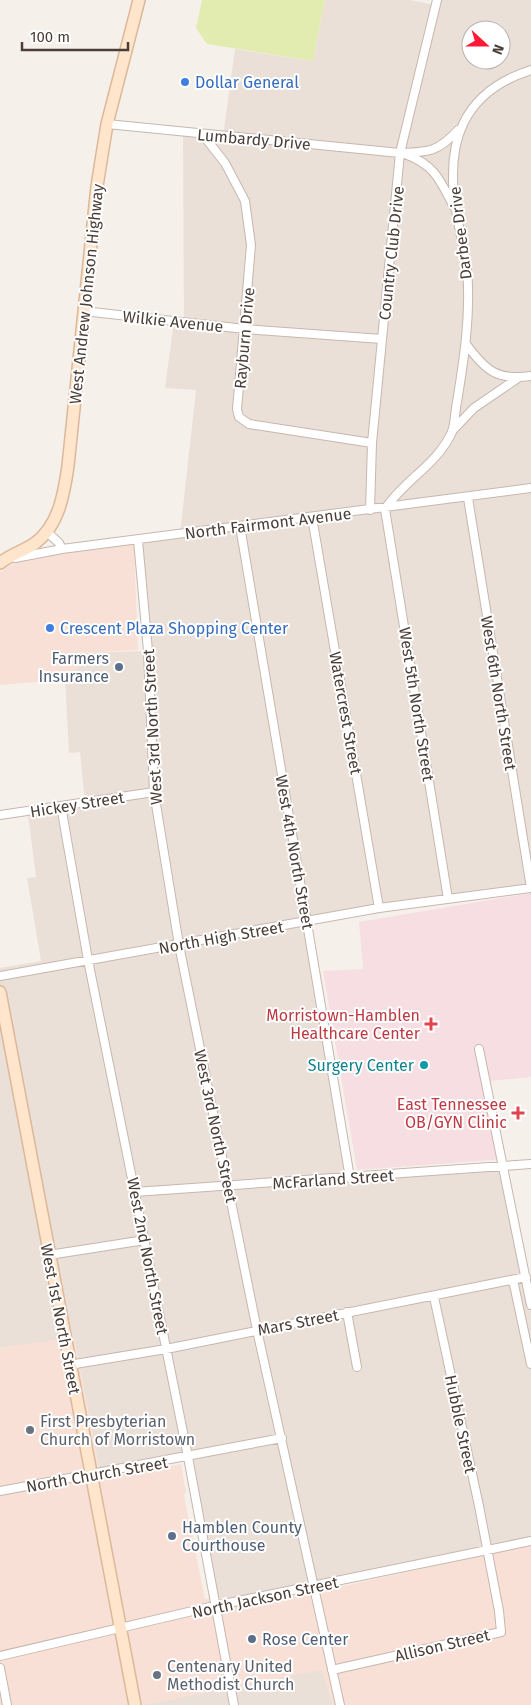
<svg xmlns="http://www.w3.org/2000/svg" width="531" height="1705" font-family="'Fira Sans',sans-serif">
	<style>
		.residential { fill: #eae0d8; fill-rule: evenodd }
		.commercial { fill: #f8e0d6 }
		.medical { fill: #f7dee2 }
		.green { fill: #e2ecb1 }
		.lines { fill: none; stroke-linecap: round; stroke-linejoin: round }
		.street-casing { stroke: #c6b7af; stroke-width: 10 }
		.secondary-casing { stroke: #dcb89a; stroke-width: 14 }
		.street { stroke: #fff; stroke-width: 8 }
		.secondary { stroke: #ffe5cc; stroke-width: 11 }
		.shop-dot { fill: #3f7fe0; stroke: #fff; stroke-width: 2 }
		.service-dot { fill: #5c6f8a; stroke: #fff; stroke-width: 2 }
		.health-dot { fill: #e0444e; stroke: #fff; stroke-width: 2 }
		.culture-dot { fill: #0f9aa8; stroke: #fff; stroke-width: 2 }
		.worship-dot { fill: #6b7280; stroke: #fff; stroke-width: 2 }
		.labels { text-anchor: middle; stroke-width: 4; stroke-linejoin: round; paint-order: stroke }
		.shop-label { font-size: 16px; fill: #366cbe; stroke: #fff; text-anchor: start }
		.street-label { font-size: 16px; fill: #4b3e38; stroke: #fff }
		.service-label { font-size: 16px; fill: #4e5e75; stroke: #fff; text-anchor: start }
		.health-label { font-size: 16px; fill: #be3a42; stroke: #fff; text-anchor: end }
		.culture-label { font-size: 16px; fill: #0d838f; stroke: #fff; text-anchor: end }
		.worship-label { font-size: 16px; fill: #5b616d; stroke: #fff; text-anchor: start }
	</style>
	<rect width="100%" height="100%" fill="#f6f0eb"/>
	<path class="residential" d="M325,0H410L435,5L437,0H531V888L307,922L350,1178L502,1165L531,1305V1541L315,1587L340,1705H144L130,1627L214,1606L188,1457L100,1473L74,1338L0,1348V968L41,961L27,878L36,877L28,815L85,803L80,752L69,753L65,680L77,679V653L147,651L138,540L180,534L196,390L165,388L174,321L184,322L183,133L223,136L235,49L313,61ZM471,30H501V60H471Z"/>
	<path class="commercial" d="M129,543L134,544L138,650L78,653L77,679L0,685V572L17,561L47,553Z
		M74,1337L101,1478L181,1464L186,1492L184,1495L205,1599L224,1597L227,1612L303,1595L306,1596L325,1590L531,1545V1705H332L322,1670L144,1705H0V1348Z"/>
	<path class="medical" d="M531,893V1077L490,1081L506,1159L357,1170L323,971L363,969L359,922Z"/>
	<path class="green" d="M202,0H325L313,61L207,44L196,28Z"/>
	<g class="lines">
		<defs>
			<path id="street" d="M107,124L400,153C429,152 438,152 458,130
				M203,135L225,163L245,201L251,245L237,409L239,417L249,424L372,443
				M405,154C435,165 440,180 454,207
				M83,311L245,329L382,339
				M466,344C485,370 497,381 531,376
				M452,431L474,408L518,378
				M468,498L531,888
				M385,509C404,480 437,465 452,432C455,424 455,411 457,402C464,359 471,314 467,270C465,250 459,230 456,210C445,143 462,92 531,70
				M385,509L448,899
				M370,510L372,443L400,153L437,0
				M312,517L379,908
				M240,526L350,1178
				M46,531L59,543L62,549
				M138,540L148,651L154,792L179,945L257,1330L340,1705
				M15,558L62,549L531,488
				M61,806L88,960L188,1457L234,1705
				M0,815L154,792
				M0,976L379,908L531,888
				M479,1049L531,1305
				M135,1192L531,1164
				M49,1255L145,1240
				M513,1280L531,1364
				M347,1312L357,1367
				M69,1365L166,1349L526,1277
				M0,1491L282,1438
				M0,1656L214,1606L531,1541
				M0,1668L7,1705
				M332,1670L501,1632L499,1611L479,1506L434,1297"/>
			<path id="secondary" d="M0,563C10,555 23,551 34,544C59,526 64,494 68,466L97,186L107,124L139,0
				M0,992L135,1705"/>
		</defs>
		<use href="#street" class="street-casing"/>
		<use href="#secondary" class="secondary-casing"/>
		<use href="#street" class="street"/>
		<use href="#secondary" class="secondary"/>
	</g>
	<g class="shop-dot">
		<circle cx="185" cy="82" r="5"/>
		<circle cx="50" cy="628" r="5"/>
	</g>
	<g class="service-dot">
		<circle cx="119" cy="667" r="5"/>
		<circle cx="172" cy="1536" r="5"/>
		<circle cx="252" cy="1639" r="5"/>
	</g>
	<g class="health-dot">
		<path d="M428.5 1016.5h5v5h5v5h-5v5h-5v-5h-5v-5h5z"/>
		<path d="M515.5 1105.5h5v5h5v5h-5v5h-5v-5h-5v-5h5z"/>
	</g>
	<circle class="culture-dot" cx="424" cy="1065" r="5"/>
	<g class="worship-dot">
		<circle cx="30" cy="1430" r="5"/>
		<circle cx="157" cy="1675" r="5"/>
	</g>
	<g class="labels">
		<g class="shop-label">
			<text x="195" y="88">Dollar General</text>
			<text x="60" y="634">Crescent Plaza Shopping Center</text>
		</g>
		<g class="street-label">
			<text transform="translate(254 139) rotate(5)" y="6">Lumbardy Drive</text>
			<text transform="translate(460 233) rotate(-97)" y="6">Darbee Drive</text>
			<text transform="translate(391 253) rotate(-84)" y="6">Country Club Drive</text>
			<text transform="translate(86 294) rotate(-84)" y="6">West Andrew Johnson Highway</text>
			<text transform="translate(173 321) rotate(6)" y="6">Wilkie Avenue</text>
			<text transform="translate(244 338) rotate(-85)" y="6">Rayburn Drive</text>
			<text transform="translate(268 523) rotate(-7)" y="6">North Fairmont Avenue</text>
			<text transform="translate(499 693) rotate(81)" y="6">West 6th North Street</text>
			<text transform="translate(417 704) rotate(81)" y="6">West 5th North Street</text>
			<text transform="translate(346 713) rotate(80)" y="6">Watercrest Street</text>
			<text transform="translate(152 727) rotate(-93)" y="6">West 3rd North Street</text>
			<text transform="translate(77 804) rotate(-9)" y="6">Hickey Street</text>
			<text transform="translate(295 852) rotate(80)" y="6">West 4th North Street</text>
			<text transform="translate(221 937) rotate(-10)" y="6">North High Street</text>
			<text transform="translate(216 1126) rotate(78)" y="6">West 3rd North Street</text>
			<text transform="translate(333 1179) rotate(-4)" y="6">McFarland Street</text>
			<text transform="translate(148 1256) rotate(79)" y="6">West 2nd North Street</text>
			<text transform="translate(61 1319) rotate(79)" y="6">West 1st North Street</text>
			<text transform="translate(298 1322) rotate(-11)" y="6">Mars Street</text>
			<text transform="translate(461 1424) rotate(78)" y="6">Hubble Street</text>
			<text transform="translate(97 1474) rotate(-10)" y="6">North Church Street</text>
			<text transform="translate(265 1597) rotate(-12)" y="6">North Jackson Street</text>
			<text transform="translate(442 1645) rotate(-13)" y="6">Allison Street</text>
		</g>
		<g class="service-label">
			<text x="109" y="664" text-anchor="end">Farmers<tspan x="109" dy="18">Insurance</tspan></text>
			<text x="182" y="1533">Hamblen County<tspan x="182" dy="18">Courthouse</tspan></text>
			<text x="262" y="1645">Rose Center</text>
		</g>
		<g class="health-label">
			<text x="420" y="1021">Morristown-Hamblen<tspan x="420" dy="18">Healthcare Center</tspan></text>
			<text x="507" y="1110">East Tennessee<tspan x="507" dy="18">OB/GYN Clinic</tspan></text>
		</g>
		<g class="culture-label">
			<text x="414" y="1071">Surgery Center</text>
		</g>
		<g class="worship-label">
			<text x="40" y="1427">First Presbyterian<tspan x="40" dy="18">Church of Morristown</tspan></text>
			<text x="167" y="1672">Centenary United<tspan x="167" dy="18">Methodist Church</tspan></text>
		</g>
	</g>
	<g transform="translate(486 45) rotate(111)"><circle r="24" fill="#ffffff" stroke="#b7b2af"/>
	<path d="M0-4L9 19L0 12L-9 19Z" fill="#ff1936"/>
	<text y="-8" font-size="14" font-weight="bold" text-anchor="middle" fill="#4b3e38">N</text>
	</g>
	<path d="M22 42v8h106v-8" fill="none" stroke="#4b3e38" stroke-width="2.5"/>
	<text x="30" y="42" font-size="15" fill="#4b3e38" stroke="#ffffff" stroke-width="4" paint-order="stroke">100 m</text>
</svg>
